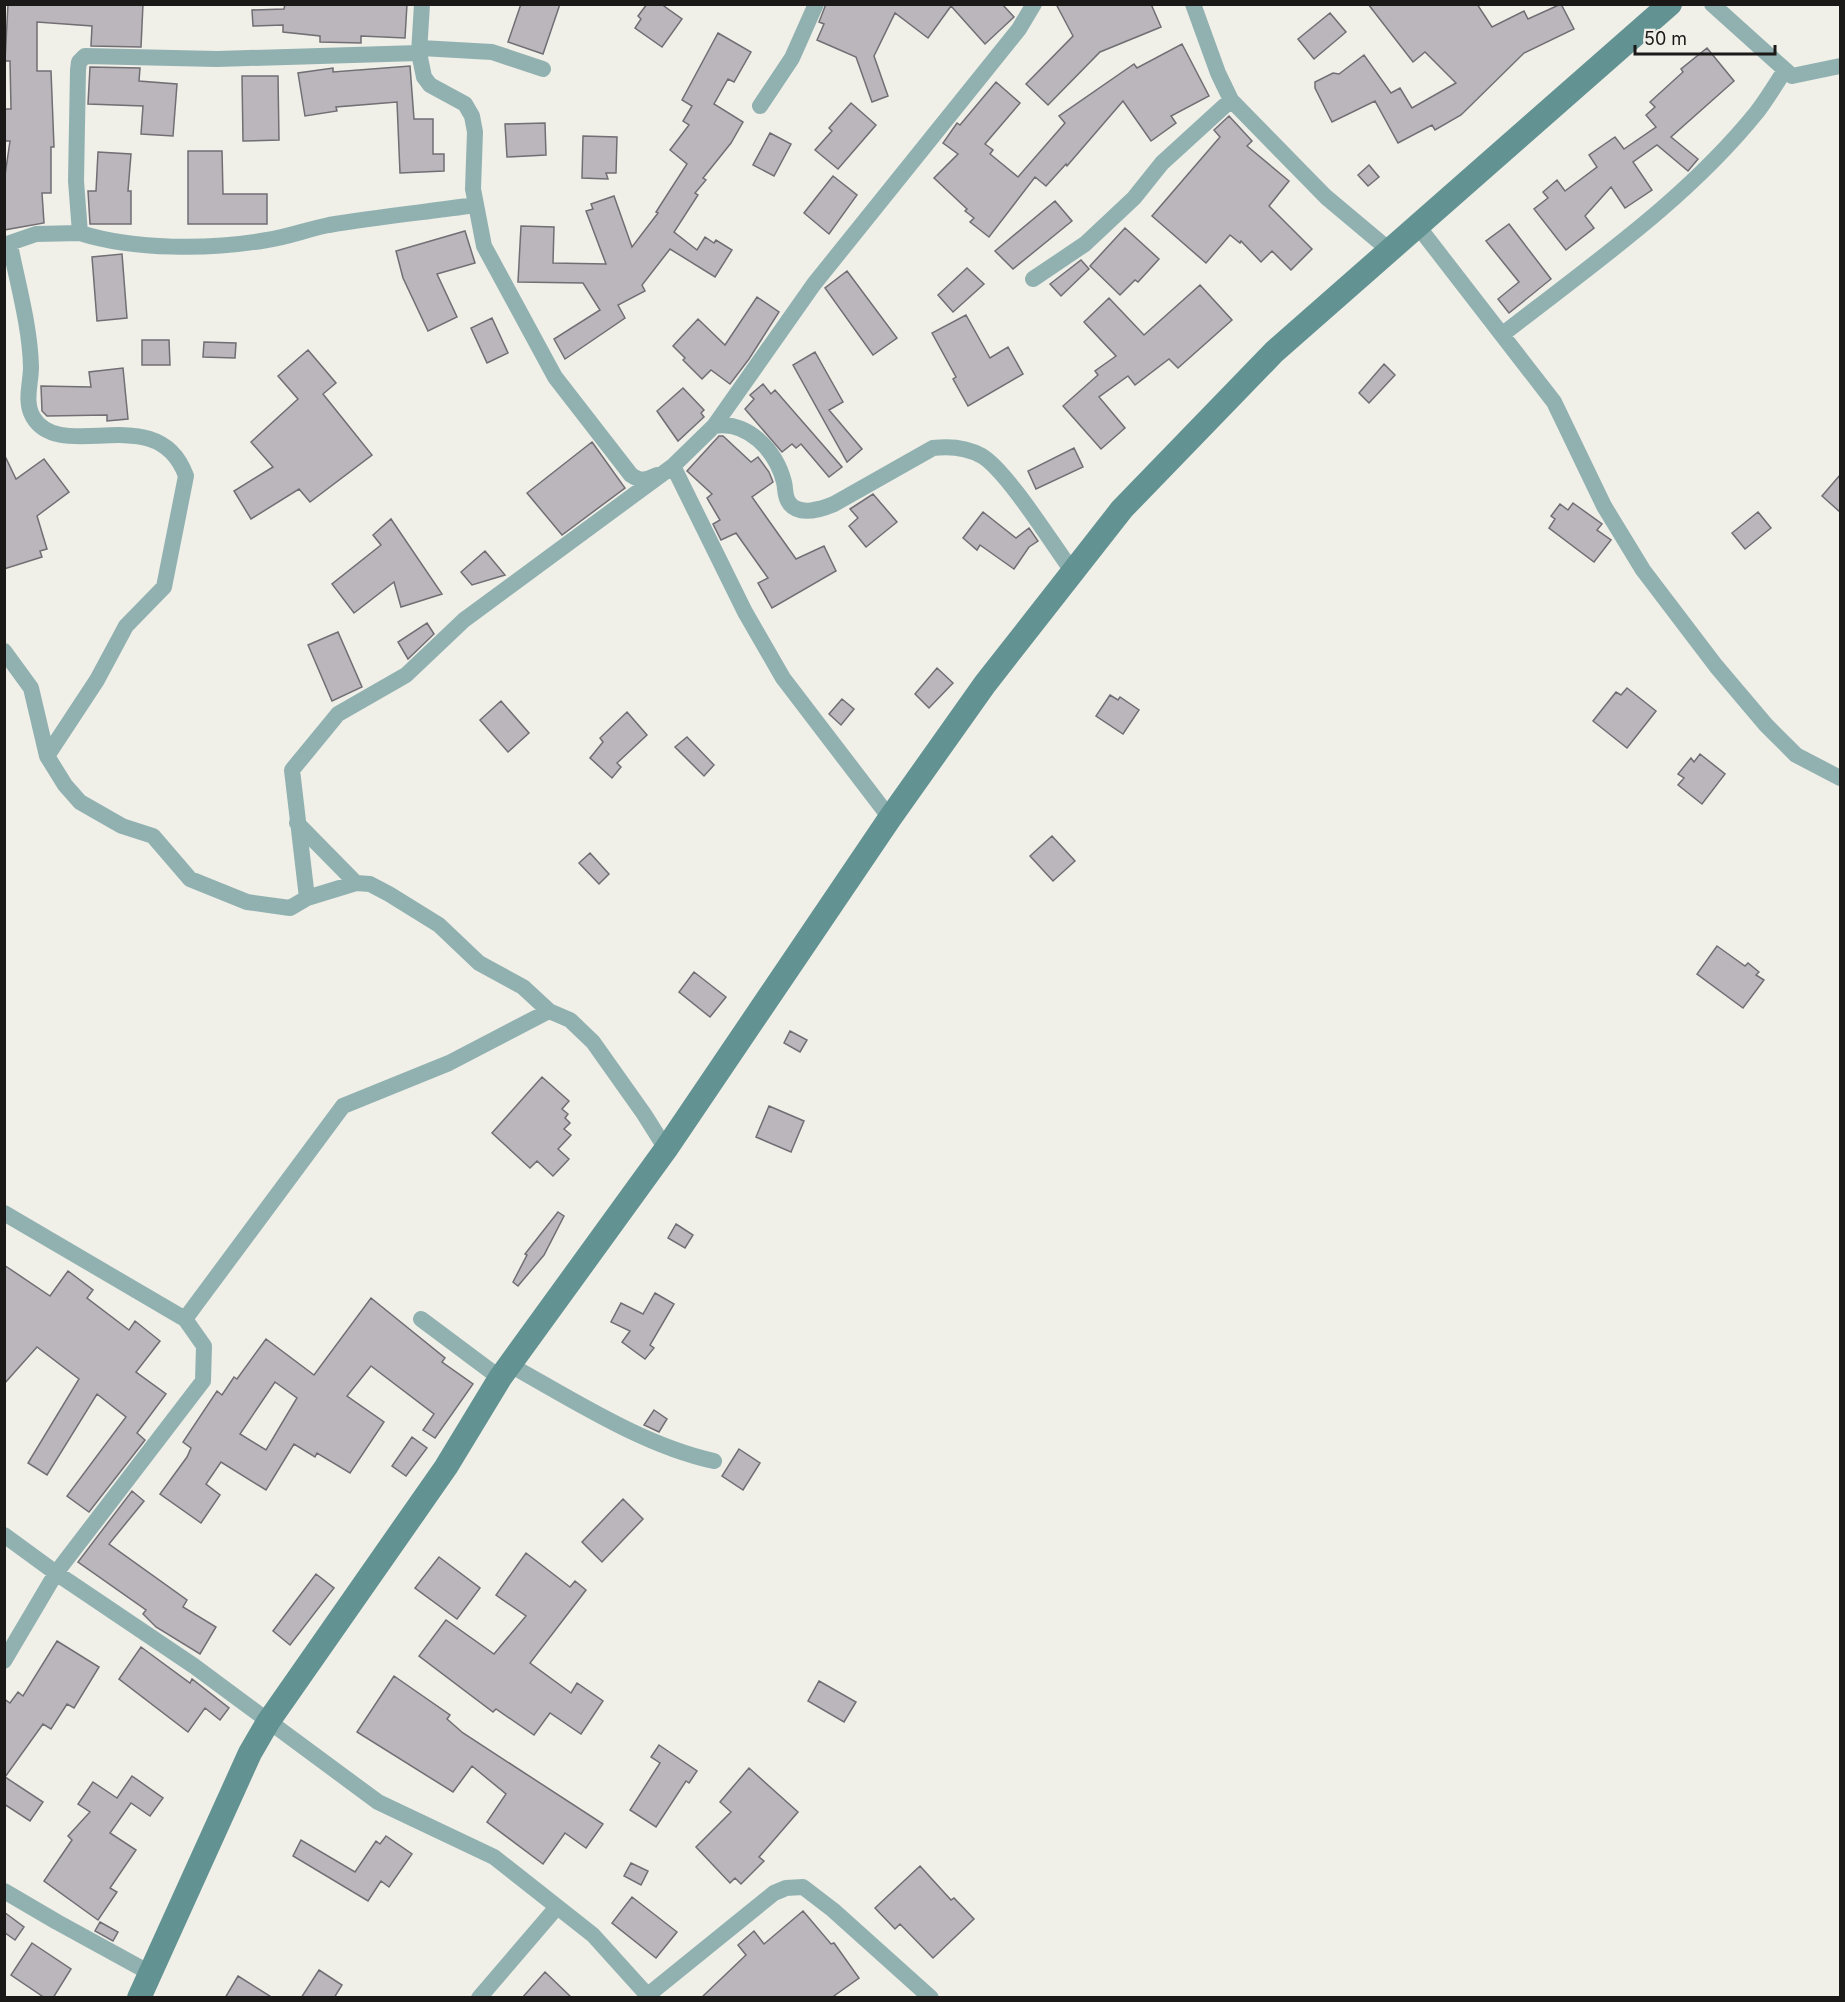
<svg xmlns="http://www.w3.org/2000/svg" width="1845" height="2002" font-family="Inter,sans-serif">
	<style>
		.building { fill: #bab6bc; stroke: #716e74; stroke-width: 1.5; fill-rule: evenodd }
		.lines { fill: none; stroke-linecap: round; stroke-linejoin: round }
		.minor { stroke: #91b1b1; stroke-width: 16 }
		.secondary { stroke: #629392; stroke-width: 24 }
	</style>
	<rect width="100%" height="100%" fill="#f0efe8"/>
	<path class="building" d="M8,4H143L141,47L91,46L92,26L37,22V71H51L54,147H51V193H42L44,223L4,230V182L10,141H4V109H11L10,61H5Z
		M285,4H407L405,38L361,36V43L320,42V36L283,32V25L253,26L252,10L284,9Z
		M521,4H560L543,54L508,42Z
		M647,4H661L682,19L662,47L635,28L641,19L638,16Z
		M826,4H1002L1014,17L985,44L951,6L928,38L895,13L874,56L888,96L872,102L856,57L817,40L824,24L819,22Z
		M1056,4H1151L1161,27L1100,52L1048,105L1026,84L1073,36Z
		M1368,4H1477L1492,27L1524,11L1528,19L1561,4L1574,29L1524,53L1461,115L1435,130L1432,125L1398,143L1375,101L1332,122L1315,88V82L1333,73L1339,74L1364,55L1391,93L1400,88L1412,108L1456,83L1425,52L1413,62Z
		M1330,13L1346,32L1314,59L1298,39Z
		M718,33L751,52L734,82L728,79L714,104L743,122L731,143L703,178L706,180L695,193L698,195L674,232L697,250L705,237L714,243L716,240L732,250L715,277L670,249L642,285L645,291L618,305L625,318L565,359L554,339L600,310L583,283L518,282L521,226L554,227L553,263L606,264L586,211L593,209L591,204L614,196L632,247L658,213L656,212L687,164L670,150L689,125L683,121L692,106L682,100Z
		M1182,44L1209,96L1171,116L1176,123L1151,141L1123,101L1067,166L1066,164L1046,186L1035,177L989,237L970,222L974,218L965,211L967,209L934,178L958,154L943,143L957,123L960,125L996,82L1020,103L985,144L993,150L990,154L1018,177L1065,123L1059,116L1134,64L1137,68Z
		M1707,48L1734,81L1671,137L1698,159L1688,171L1657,145L1633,162L1652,190L1625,208L1611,187L1585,216L1594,228L1566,250L1534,209L1548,198L1543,192L1557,180L1565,191L1597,167L1589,155L1615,137L1624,149L1656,127L1646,115L1655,107L1650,102L1683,72L1681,69Z
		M410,66L414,119H433V154H444V171L400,173L397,102L336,107L337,111L305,116L298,73L333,68V72Z
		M90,67L140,68L139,81L177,84L173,136L141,134L143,106L88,104Z
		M242,76H278L279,140L243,141Z
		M851,103L876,125L838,169L815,150L832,131L829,128Z
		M1229,116L1252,141L1247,146L1289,181L1269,206L1312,249L1291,270L1272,251L1261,262L1241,241L1240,243L1230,235L1206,263L1152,216L1220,137L1214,130Z
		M545,123L546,155L507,157L505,124Z
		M770,133L791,144L774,176L753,165Z
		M583,136L617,137L616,173H606L608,179L582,178Z
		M188,151H222L223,194H267V224H188Z
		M98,152L131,154L128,191H131V224H90L88,191H96Z
		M1369,165L1379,177L1368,186L1358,175Z
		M833,176L857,195L829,234L804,213Z
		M1055,201L1072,221L1013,269L995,251Z
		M1509,224L1551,279L1509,313L1498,299L1519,282L1486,241Z
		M1125,228L1159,259L1138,282L1135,280L1120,295L1090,266Z
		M465,231L475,263L437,274L457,317L428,331L403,278L396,251Z
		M122,254L127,318L97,321L92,257Z
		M1081,260L1089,269L1061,296L1050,284Z
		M967,268L984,284L953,312L938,295Z
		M847,271L897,338L873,355L825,288Z
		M1200,285L1232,320L1178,368L1169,359L1135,385L1128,376L1099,397L1125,428L1101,449L1063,406L1098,375L1095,371L1116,356L1084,322L1109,298L1144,335Z
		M757,297L779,312L749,359L730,384L711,370L702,379L683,360L685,358L673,346L698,319L725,345Z
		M966,315L990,358L1008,347L1023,374L968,406L953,379L956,377L932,333Z
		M492,318L508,353L487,363L471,328Z
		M142,340H169L170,365H142Z
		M204,342L236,343L235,358L203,357Z
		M308,350L336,383L323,394L372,455L310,502L299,489L251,519L234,491L273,467L251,442L298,399L278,376Z
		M815,352L843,402L829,410L862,449L847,462L793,365Z
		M1384,364L1395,375L1369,403L1359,393Z
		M123,368L128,419L107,421V415L47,416L42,411L41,386L91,387L89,372Z
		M763,384L771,394L775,390L842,467L829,477L801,444L796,448L792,444L782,452L745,409L754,399L750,395Z
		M683,388L704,410L701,413L704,417L678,441L657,411Z
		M719,436H723L751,462L758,457L769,472L773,482L752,497L796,559L824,546L836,571L772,608L758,583L768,578L736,533L721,540L713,524L720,520L707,498L712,494L687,471Z
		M592,442L625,488L562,535L527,493Z
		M1074,448L1083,467L1036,489L1028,471Z
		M4,454L16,479L44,459L69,492L37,516L47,549L40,551L42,557L4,569Z
		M1840,475V512L1822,496Z
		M873,494L897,522L866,547L849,526L858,518L850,509Z
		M1573,503L1602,524L1597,530L1611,540L1594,562L1549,528L1555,519L1551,516L1560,504L1568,510Z
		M983,512L1016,538L1029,528L1038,541L1029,547L1014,569L980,545L977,550L963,538Z
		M1758,512L1771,528L1745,549L1732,533Z
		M391,519L442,594L401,607L394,582L354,613L332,584L381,545L373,535Z
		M485,551L505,575L472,585L461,572Z
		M427,623L434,634L408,659L398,642Z
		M338,632L362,687L332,701L308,645Z
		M937,668L953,683L929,708L915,694Z
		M1627,688L1656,711L1627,748L1593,721L1616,692L1621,695Z
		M1110,695L1118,700L1120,697L1139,710L1123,734L1096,716Z
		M842,699L854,709L841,725L829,714Z
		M501,701L529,733L508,752L480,720Z
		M627,712L647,735L617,763L621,767L612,778L590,758L603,742L600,738Z
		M687,737L714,765L704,776L675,747Z
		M1700,754L1725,774L1702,804L1678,785L1684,778L1678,774L1691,758L1694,762Z
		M1052,836L1075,861L1053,881L1030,856Z
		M590,853L609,874L599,884L579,863Z
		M1717,946L1745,966L1748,963L1759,972L1756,975L1764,980L1743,1008L1697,974Z
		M694,972L726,997L710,1017L679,992Z
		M790,1031L807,1040L800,1052L784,1043Z
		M542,1077L569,1101L562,1109L568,1114L565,1118L570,1123L564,1129L571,1135L558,1149L569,1159L553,1176L537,1161L530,1168L492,1133Z
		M769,1106L804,1121L791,1152L756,1137Z
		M558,1212L564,1216L544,1255L518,1286L513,1282L527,1255L525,1254Z
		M676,1224L693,1235L685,1248L668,1238Z
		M4,1265L50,1296L68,1271L93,1290L87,1298L129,1330L135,1321L160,1341L136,1372L166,1394L137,1433L145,1440L89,1512L67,1496L126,1417L97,1394L47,1475L28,1463L79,1379L37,1347L4,1384Z
		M655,1293L674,1304L650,1345L654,1348L645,1359L622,1342L630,1331L611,1322L621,1303L643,1314Z
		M371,1298L445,1358L442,1362L473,1384L435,1438L423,1430L434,1414L371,1366L347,1396L384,1422L350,1473L317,1453L315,1457L294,1444L266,1490L221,1462L206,1484L220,1495L201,1523L160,1494L187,1457L191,1448L183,1442L217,1391L222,1395L234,1377L237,1379L266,1339L314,1375ZM275,1382L297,1398L266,1450L240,1434Z
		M654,1410L667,1419L659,1432L644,1425Z
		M412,1437L427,1448L406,1476L392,1466Z
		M739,1449L760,1463L743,1490L722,1476Z
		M132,1491L144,1501L109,1544L187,1600L183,1607L216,1627L200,1654L156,1627L143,1614L146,1610L78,1562Z
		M623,1499L643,1519L602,1562L582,1542Z
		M526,1553L570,1587L575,1581L586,1590L530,1663L571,1693L577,1683L603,1701L581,1734L550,1713L534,1735L496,1709L493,1712L419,1656L446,1620L494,1654L526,1616L496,1595Z
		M439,1557L480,1588L457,1619L415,1588Z
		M316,1574L334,1588L290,1645L273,1631Z
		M57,1641L99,1667L74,1708L67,1704L51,1729L43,1724L5,1777L43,1802L30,1821L4,1804V1699L10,1703L18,1692L23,1696Z
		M141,1647L190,1683L192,1679L229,1708L220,1720L205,1708L188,1732L119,1679Z
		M394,1676L450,1715L447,1719L463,1733L603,1824L586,1848L565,1833L543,1864L487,1822L506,1794L472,1766L453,1792L357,1732Z
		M819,1681L856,1702L844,1722L808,1701Z
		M659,1745L697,1771L689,1783L686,1781L656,1827L630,1810L660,1763L651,1757Z
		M749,1768L798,1812L759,1857L764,1861L741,1884L735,1878L730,1883L696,1847L731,1812L720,1802Z
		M132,1776L163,1798L150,1816L131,1803L110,1833L136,1850L110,1888L117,1892L98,1920L44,1881L72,1840L68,1836L90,1812L78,1804L93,1782L117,1798Z
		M386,1836L412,1854L389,1887L381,1881L368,1901L293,1856L301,1840L355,1872L376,1841L380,1844Z
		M631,1863L648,1871L641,1885L624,1876Z
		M920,1866L951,1900L954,1898L974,1919L933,1958L900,1924L895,1929L875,1908Z
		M632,1897L677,1932L656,1958L612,1923Z
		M803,1911L831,1944L834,1943L859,1978L831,1998H701L746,1955L738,1945L754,1931L764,1944Z
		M4,1912L24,1927L15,1940L4,1932Z
		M100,1922L118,1932L113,1941L95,1931Z
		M32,1943L71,1969L53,1998H45L11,1975Z
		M319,1970L342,1985L334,1998H301Z
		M545,1972L572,1998H522Z
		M238,1976L273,1998H225Z"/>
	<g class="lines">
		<path class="minor" d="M1193,4L1218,73L1231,100L1326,197L1388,249
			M1712,4L1792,76L1840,66
			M421,48L492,52L543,69
			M419,53L424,77L430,85L465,104L472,116L475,132L473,189L484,246L555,377L631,475C641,482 646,480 657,475
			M760,106L792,58L816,4
			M1417,225L1554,402L1604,506L1643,570L1716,666L1766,725L1796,755L1840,778
			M80,233C134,250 210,250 267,240C288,237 308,229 329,225C378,217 426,212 475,205
			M4,245L36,234L80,233L76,181L78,70L79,62L85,56L217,59L419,53L422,4
			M10,245C18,285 30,327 31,367C31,383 24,402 33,417C61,465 158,398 186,476L164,587L126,626L97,680L47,756
			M1033,279L1085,244L1134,198L1162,163L1231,100
			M1503,334C1591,265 1686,200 1757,112C1767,99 1776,84 1785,70
			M714,426L814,284L1019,29L1034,4
			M673,466L745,612L783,678L890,818
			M4,651L31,688L47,756L65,785L80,802L122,826L153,836L190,879L247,902L290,908L307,898L356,883L370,884L389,894L439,925L479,963L523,987L549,1011L570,1020L593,1042L644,1114L666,1149
			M297,823L356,883
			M307,898L292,770L338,714L406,675L464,620L673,466L714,426C748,420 776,451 784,482C786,490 784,497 790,504C800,516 822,509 834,504L933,448C950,446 966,447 982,456C1007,471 1053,545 1073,572
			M4,1213L185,1319L204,1346L203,1381L56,1573L4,1661
			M185,1319L343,1106L449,1063L549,1011
			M421,1319L500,1378
			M510,1365C573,1400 644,1446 714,1461
			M4,1535L56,1573L194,1666L378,1802L494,1857L593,1935L650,1998
			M4,1891L57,1922L150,1973
			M648,1995L774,1893L786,1888L803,1887L833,1910L931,1998
			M479,1998L557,1907"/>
		<path class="secondary" d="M139,1998L250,1753L268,1722L446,1467L500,1378L666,1149L890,818L985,684L1122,509L1274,352L1670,4"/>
	</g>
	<rect width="1845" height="2002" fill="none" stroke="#1a1917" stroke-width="12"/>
	<path d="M1635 45v9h140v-9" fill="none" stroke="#1a1917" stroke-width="3"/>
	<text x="1644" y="45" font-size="18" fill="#1a1917" stroke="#f0efe8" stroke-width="4.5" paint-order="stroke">50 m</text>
</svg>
